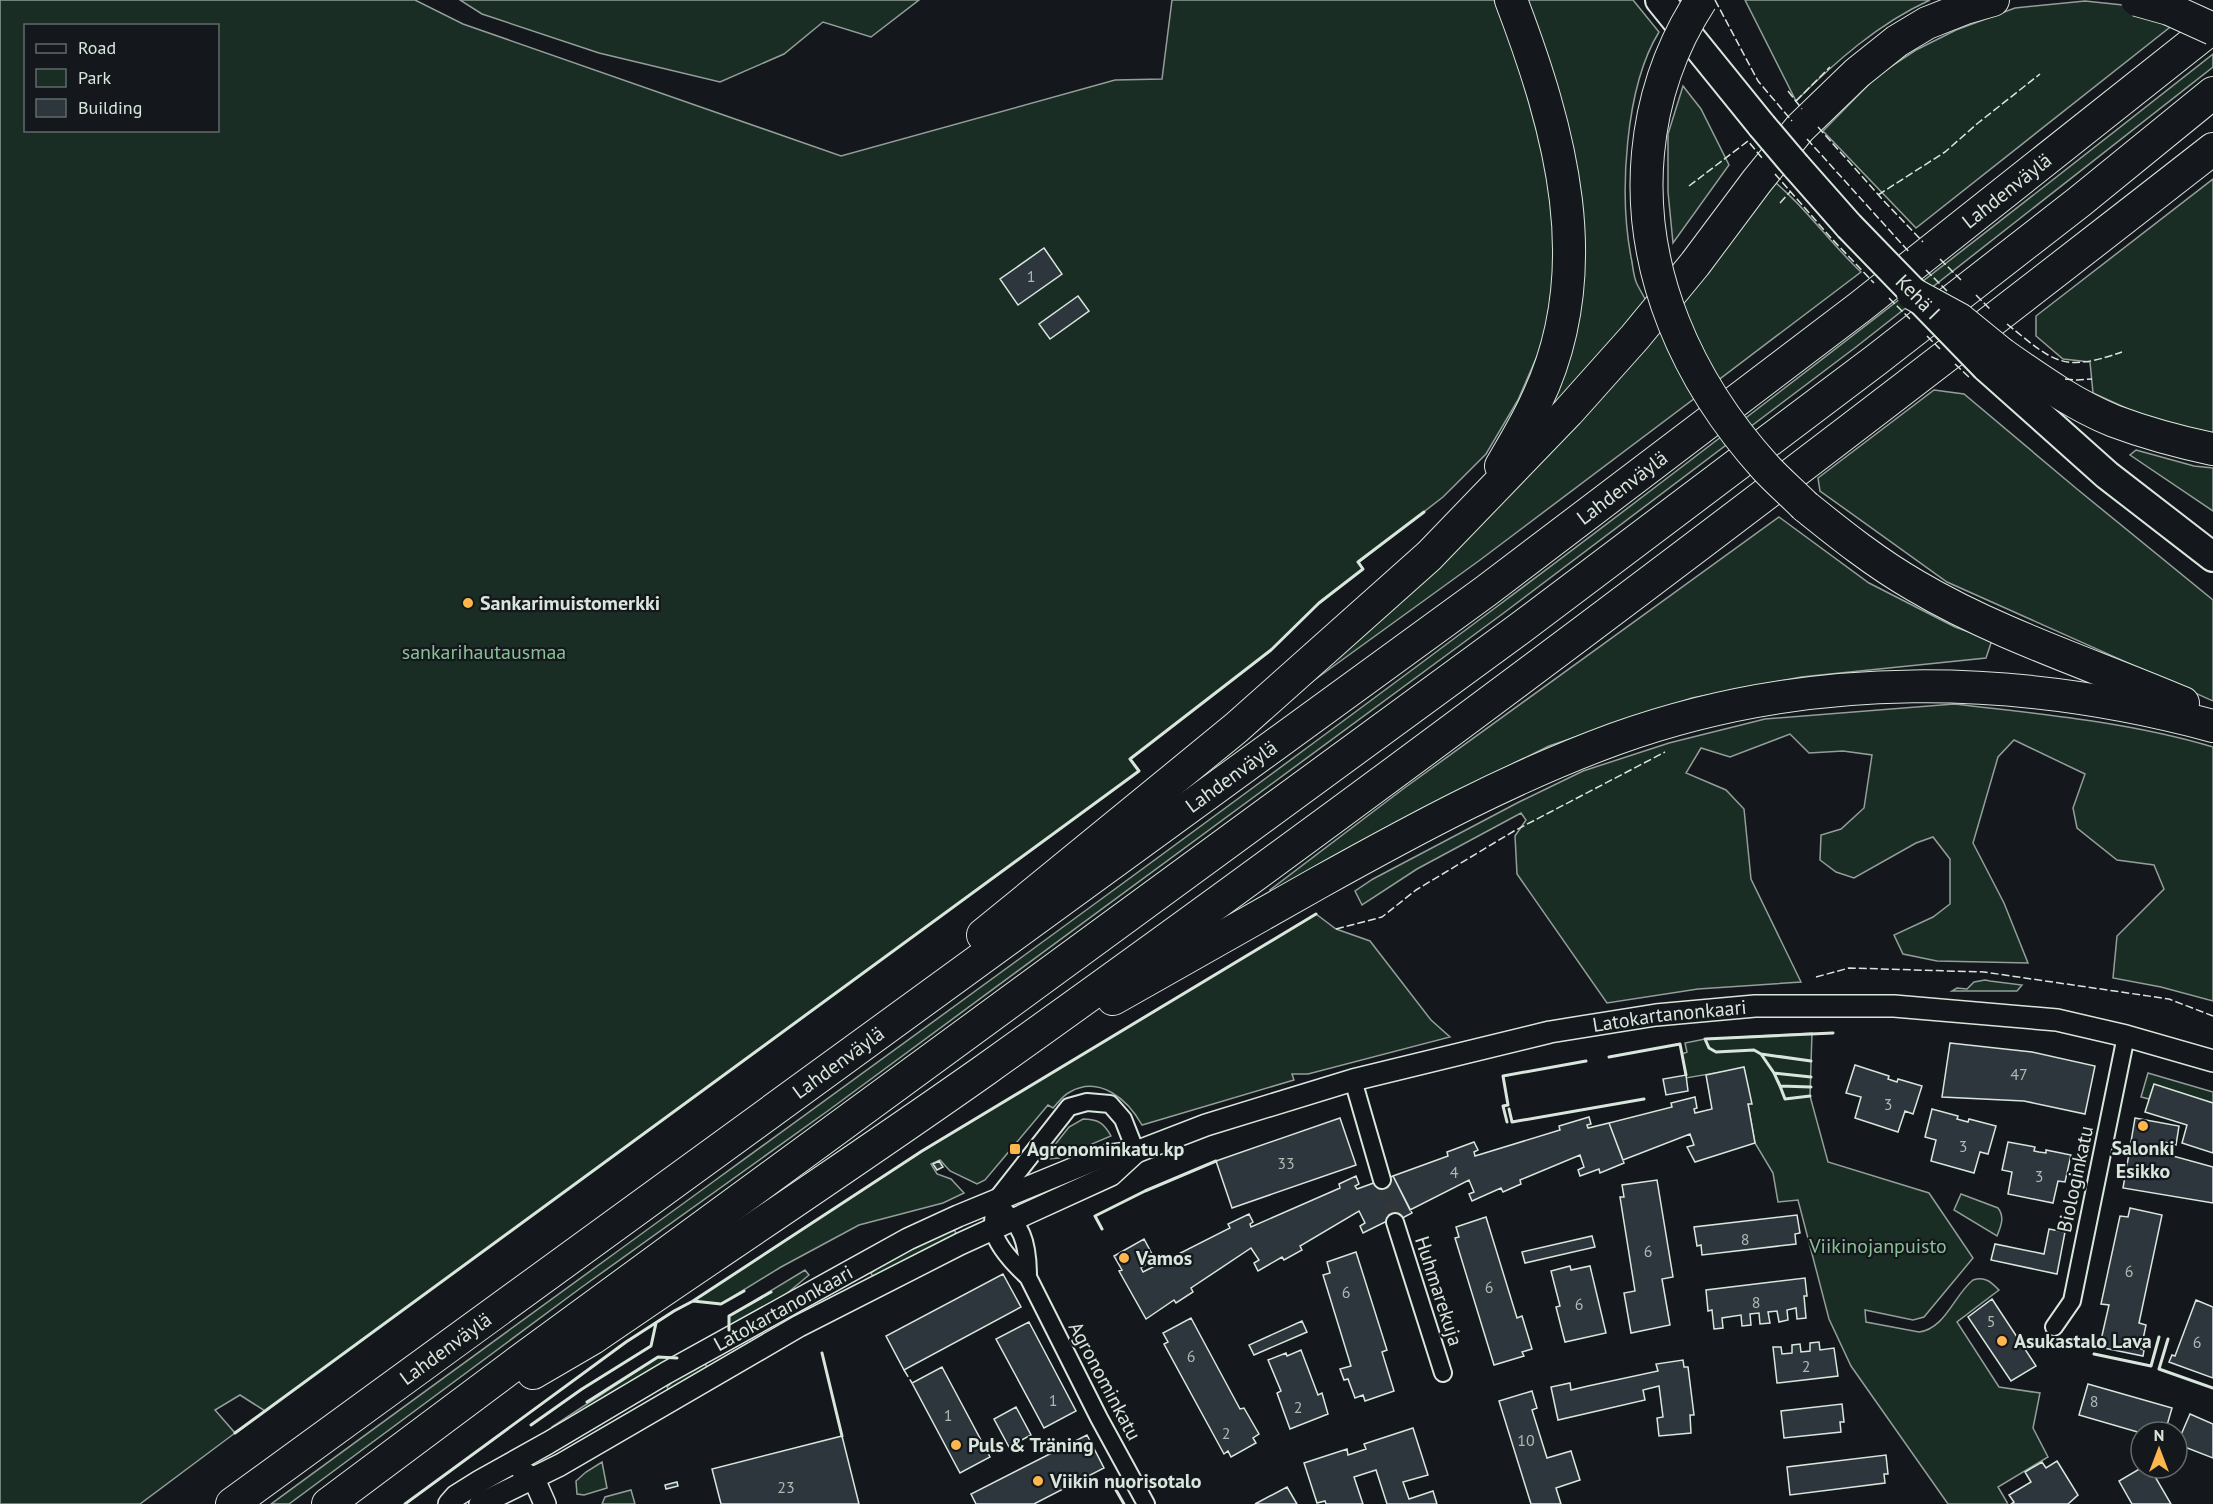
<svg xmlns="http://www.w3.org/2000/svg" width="2213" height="1504" font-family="'PT Sans',sans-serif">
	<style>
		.green { fill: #1a2d24; stroke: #939e99; stroke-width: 1.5; fill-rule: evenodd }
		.building { fill: #2c363c; stroke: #d8e6dc; stroke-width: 1.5 }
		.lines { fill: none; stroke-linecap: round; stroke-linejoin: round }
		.minor-tunnel { stroke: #313739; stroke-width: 16; stroke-dasharray: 16 8; stroke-linecap: butt }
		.minor-casing { stroke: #d8e6dc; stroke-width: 20 }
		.tertiary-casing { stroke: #d8e6dc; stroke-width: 24 }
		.trunk-casing { stroke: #d8e6dc; stroke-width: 32 }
		.motorway-casing { stroke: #d8e6dc; stroke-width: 34 }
		.minor { stroke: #14181c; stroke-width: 16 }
		.tertiary { stroke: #14181c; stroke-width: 21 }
		.trunk { stroke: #14181c; stroke-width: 28 }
		.motorway { stroke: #14181c; stroke-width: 32 }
		.trunk-bridge-casing { stroke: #d8e6dc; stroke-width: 32; stroke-linecap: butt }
		.motorway-bridge-casing { stroke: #d8e6dc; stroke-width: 34; stroke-linecap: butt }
		.trunk-bridge { stroke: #14181c; stroke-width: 28 }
		.motorway-bridge { stroke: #14181c; stroke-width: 32 }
		.fence { stroke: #d8e6dc; stroke-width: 1.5; stroke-dasharray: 8 3; stroke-linecap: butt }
		.wall { stroke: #d8e6dc; stroke-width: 3 }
		.poi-dot { fill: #ffb74d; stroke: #14181c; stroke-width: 2 }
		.labels { text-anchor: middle; stroke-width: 4.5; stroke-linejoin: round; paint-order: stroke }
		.number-label { font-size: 16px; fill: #adbab4 }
		.street-label { font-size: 20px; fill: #d8e6dc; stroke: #14181c }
		.poi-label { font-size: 20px; font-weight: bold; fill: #d8e6dc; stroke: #14181c; text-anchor: start }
		.park-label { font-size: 20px; fill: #8ac095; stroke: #14181c }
	</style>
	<rect width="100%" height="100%" fill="#14181c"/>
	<path class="green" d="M0,0H415L463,24L841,156L1115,80L1162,79L1172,0H1494L1527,85L1556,205L1557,301L1538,354L1518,400L1486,454L1443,497L1359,562L1363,569L1319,603L1271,650L1130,759L1139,771L265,1411L240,1395L215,1410L235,1433L140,1504H0ZM26,26H218V130H26Z
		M460,0H919L871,37L823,22L784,54L720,82L599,53L482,14Z
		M1523,0H1633L1659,32C1625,87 1619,194 1631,257C1633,265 1633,276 1637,284C1640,290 1644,297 1648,304L1541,426L1578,305Z
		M1745,0H1930C1879,23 1835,62 1796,101Z
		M2085,1L2123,5L2174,24L1916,228L1823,131L1878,75L1916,50L1956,30L2015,8Z
		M2213,54V67L1856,347L1505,612L829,1110L582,1287L289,1504H271C680,1204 1093,909 1499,605C1740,425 1977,240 2213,54Z
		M1683,86L1701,109L1729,165L1673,243L1668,192V134Z
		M1770,178C1804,205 1829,242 1861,272L1717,381L1676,299Z
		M2213,179V434L2152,420L2093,393L2090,362L2063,359L2036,336V316Z
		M1661,320L1699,395L1480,560L1284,702Z
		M1934,390L1964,394L2077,489L2213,600V701L1947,582L1820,491L1818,478Z
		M2136,450L2194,466L2213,468V511L2130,455Z
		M1779,517L1869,583L1955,627L1992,640L1986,658L1801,677L1692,698L1549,746L1419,810L1273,895L1270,890L1403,789Z
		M1954,704C2041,714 2129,722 2213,747V1001L2161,987L2113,978L2117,936L2164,889L2154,865L2117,860L2077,828L2073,808L2085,774L2014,740L1998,757L1973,843L2004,903L2028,963L1937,961L1903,954L1894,935L1933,917L1950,904V859L1933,837L1916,843L1854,878L1836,872L1820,860L1821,835L1841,829L1864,808L1872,755L1843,751L1809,753L1790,734L1730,757L1701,748L1686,773L1726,790L1744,809L1751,879L1801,982L1698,989L1607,1003L1517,874L1515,836L1526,820L1521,813L1417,869L1362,905L1355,891L1373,879L1519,802L1583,771L1669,743L1765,719Z
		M1316,914L1336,929L1370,941L1431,1020L1450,1037L1308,1074H1292L1294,1080L1142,1125C1128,1100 1100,1075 1070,1092C1063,1095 1058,1103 1053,1108L1048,1105L985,1180L977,1184L950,1171L940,1160L931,1164L937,1174L951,1179L964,1193L943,1203L859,1225L781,1267L721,1304L693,1301L922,1151Z
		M1985,980L1990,981L2022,985L2017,991H1952L1957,988L1967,989L1974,982Z
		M1812,1033L1810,1096L1828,1162L1929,1193L1973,1258L1924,1317L1913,1320L1865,1310L1866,1322L1919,1332C1945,1329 1954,1295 1973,1280C1985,1276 1991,1282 1999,1290L1957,1322L1999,1387L2040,1393L2033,1428L2048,1457L1998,1487L2008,1504H1948L1851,1366L1829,1319L1798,1200L1778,1202L1773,1173L1755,1143L1748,1104L1751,1103L1744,1068L1686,1078L1682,1054L1687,1052L1685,1043L1705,1039Z
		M2148,1073L2213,1092V1103L2154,1085L2149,1099L2141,1097Z
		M1083,1119C1098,1119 1104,1123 1111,1136L1059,1158L1048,1159L1046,1156L1069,1127Z
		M1961,1194L1998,1208C2005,1217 2001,1226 1997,1236L1954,1210Z
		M953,1226L958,1239L874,1279L871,1273L897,1253Z
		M805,1270L809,1275L779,1300L729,1330V1316Z
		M658,1357L680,1358L552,1431V1427Z
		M702,1359L709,1370L670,1393L667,1387L685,1371Z
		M602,1462L607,1488L584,1495L577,1494L576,1481L586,1472Z
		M631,1490L635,1504H602L605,1497Z"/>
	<path class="building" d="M1044,248L1062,274L1018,305L1000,279Z
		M1078,296L1089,311L1050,339L1039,324Z
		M1950,1043L2032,1052L2095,1066L2085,1114L2024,1101L1942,1097Z
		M1855,1065L1889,1076L1888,1079L1897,1082L1898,1079L1922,1086L1913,1114L1905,1111L1898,1132L1855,1118L1861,1097L1846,1093Z
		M1744,1067L1752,1104H1748L1755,1143L1695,1162L1687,1147L1694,1145L1690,1134L1623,1160L1609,1123L1672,1107L1671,1103L1695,1097L1697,1108L1694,1109L1695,1113L1712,1109L1706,1075Z
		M1686,1075L1688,1091L1666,1095L1663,1079Z
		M2154,1084L2213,1103V1153L2182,1143L2187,1125L2145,1112Z
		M1932,1109L1958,1116L1957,1119L1968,1122L1969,1119L1996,1126L1988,1154L1980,1152L1974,1173L1931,1161L1936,1140L1925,1137Z
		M1589,1117L1591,1124L1587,1125L1588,1128L1609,1123L1624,1163L1600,1173L1599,1169L1580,1176L1578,1170L1584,1167L1580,1155L1520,1180L1521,1184L1503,1192L1501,1188L1472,1201L1469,1194L1474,1192L1469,1180L1410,1210L1393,1176L1448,1156L1447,1152L1474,1142L1478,1150L1474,1152L1475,1156L1560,1130L1559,1126Z
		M1340,1118L1356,1165L1232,1208L1216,1161Z
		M2135,1118L2179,1126L2176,1145L2164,1142L2162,1153L2213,1167V1203L2123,1188L2130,1148L2135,1149L2136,1143L2131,1142Z
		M2008,1142L2035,1147L2034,1151L2039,1152L2046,1153V1150L2071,1155L2065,1182L2058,1181L2053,1203L2008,1194L2012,1172L2002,1170Z
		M939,1161L943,1167L937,1170L933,1164Z
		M1356,1176L1359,1184L1355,1186L1357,1189L1393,1176L1412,1213L1393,1223L1391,1219L1363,1233L1360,1226L1365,1223L1359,1211L1300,1246L1302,1250L1284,1260L1282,1257L1258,1271L1254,1263L1259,1260L1251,1248L1191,1288L1193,1292L1176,1303L1174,1300L1146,1319L1119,1271L1122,1270L1114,1256L1144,1239L1152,1254L1142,1260L1145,1265L1141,1268L1143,1272L1230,1228L1228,1224L1249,1214L1253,1222L1250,1224L1251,1227L1340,1188L1339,1184Z
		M1657,1180L1673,1277L1662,1279L1670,1325L1631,1333L1624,1293L1635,1291L1620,1197H1624L1622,1185Z
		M2130,1208L2162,1215L2139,1323L2146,1325L2141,1349L2144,1350L2143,1356L2094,1346L2095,1338L2101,1340L2109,1305L2101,1304L2120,1216L2128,1217Z
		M1797,1215L1800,1233L1795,1234L1796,1244L1702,1255L1701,1245L1697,1246L1694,1227Z
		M1486,1217L1517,1318L1522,1316L1532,1349L1522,1352L1524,1356L1494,1365L1455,1238L1459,1237L1456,1227Z
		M2049,1229L2065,1232L2057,1274L1991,1260L1995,1244L2044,1254Z
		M1592,1236L1595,1247L1525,1263L1522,1252Z
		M1356,1252L1387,1350L1382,1352L1394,1391L1365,1401L1363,1395L1355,1398L1348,1379L1344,1380L1340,1369L1351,1366L1323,1275L1330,1273L1327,1262Z
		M1570,1266L1571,1270L1590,1266L1606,1333L1565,1342L1556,1307L1560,1306L1551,1271Z
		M1003,1274L1021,1307L904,1370L886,1336Z
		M1805,1278L1807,1296H1804L1806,1318L1797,1319L1796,1308L1787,1310L1788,1320L1779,1322L1777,1311L1768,1312L1770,1323L1760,1324L1759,1313L1750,1314L1751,1325L1742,1326L1741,1315L1722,1318L1723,1328L1714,1329L1712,1310L1708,1311L1706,1290Z
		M1992,1299L2036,1366L2011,1381L1968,1317Z
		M2196,1300L2213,1307V1378L2169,1362L2172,1355L2175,1356Z
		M1191,1318L1240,1409L1244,1408L1259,1434L1253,1438L1256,1443L1231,1457L1228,1451L1224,1454L1164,1344L1168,1342L1163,1333Z
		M1302,1321L1307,1332L1254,1355L1249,1345Z
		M1029,1322L1076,1411L1044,1428L996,1339Z
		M1819,1342L1820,1350L1834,1348L1838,1376L1777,1383L1773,1347H1781L1782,1354L1792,1353V1345L1800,1344L1801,1352L1810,1351V1343Z
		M1301,1350L1318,1395L1322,1393L1328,1414L1290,1429L1277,1393L1281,1391L1268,1360L1286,1353L1287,1356Z
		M1683,1360L1684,1367H1688L1694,1415H1690L1691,1433L1659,1436L1657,1418L1663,1417L1659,1386L1643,1390L1645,1400L1558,1420L1551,1387L1570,1383L1571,1390L1588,1386L1658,1371L1656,1364Z
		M942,1367L990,1457L960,1473L912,1383Z
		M2088,1384L2172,1408L2165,1432L2141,1433L2079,1415Z
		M1532,1391L1537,1408L1532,1410L1547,1458L1571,1451L1580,1480L1556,1488L1561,1504H1531L1499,1401Z
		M1842,1404L1844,1422H1840L1841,1432L1784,1438L1781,1411Z
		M1016,1407L1031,1435L1009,1447L994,1419Z
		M2190,1414L2213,1424V1458L2177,1444Z
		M1413,1428L1428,1475L1403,1482L1409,1499L1433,1491L1437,1504H1387L1376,1470L1354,1477L1363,1504H1326L1325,1501L1317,1503L1304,1463L1347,1449L1348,1455L1366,1449L1364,1444Z
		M1087,1435L1104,1468L1034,1504H976L971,1494Z
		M842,1436L859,1504H721L712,1469Z
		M1886,1455L1888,1474H1884L1885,1483L1790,1495L1787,1467Z
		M2057,1461L2078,1495L2068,1504H2011L2014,1502L2009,1495L2031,1482L2025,1472L2042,1462L2046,1468Z
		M2141,1468H2150L2171,1504H2132L2119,1481Z
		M677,1482L678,1486L666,1489L665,1485Z
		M1287,1487L1297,1504H1255Z"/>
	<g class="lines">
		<path class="minor-tunnel" d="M1382,1180L1395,1222"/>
		<defs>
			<path id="minor" d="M1353,1080L1382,1180
				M996,1200L1069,1107L1087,1102L1110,1104L1123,1119L1136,1152
				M995,1201C994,1209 993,1218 993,1226C994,1244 1015,1265 1028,1277L1099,1418L1146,1504
				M995,1201C1022,1226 1028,1240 1028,1277
				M1395,1222L1443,1373
				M2054,1327L2072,1301L2126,1036"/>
			<g id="tertiary">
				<path d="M523,1472L534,1479L545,1504"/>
				<path id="s1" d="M449,1504L456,1496L480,1481L548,1443L666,1373L908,1239L958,1216L1104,1156L1136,1152L1206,1125L1353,1080L1550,1032L1656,1015L1755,1006H1894L2057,1020L2126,1036L2213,1061"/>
				<path d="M480,1504L560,1465L799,1326L960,1244L1111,1175L1136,1152"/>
			</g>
			<path id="trunk" d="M1660,0L1762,126
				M1796,166L1849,226
				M1986,367L2107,475L2213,557"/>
			<g id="motorway">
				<path d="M2002,354C2038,379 2074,405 2114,421C2146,433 2179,442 2213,449"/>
				<path d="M1501,466C1513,445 1526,424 1536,402C1600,270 1560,129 1511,0"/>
				<path d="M1805,506C1841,535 1876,563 1916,586C1999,635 2094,665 2183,703"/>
				<path d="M983,935L1236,728L1429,556L1568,412L1635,337L1695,264L1757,181L1800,128L1857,73L1897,41L1927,23L1965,8L1993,0"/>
				<path d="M1113,999C1181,960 1250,922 1318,883C1415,829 1511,777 1615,739C1809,669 2016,673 2213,726"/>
				<path d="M533,1373L593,1338C723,1249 856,1161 985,1070C1402,773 1810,464 2213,149"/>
				<path id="s2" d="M232,1504L1486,591L1860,307L2213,27"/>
				<path d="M328,1504L514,1365L1519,629L1876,360L2079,202L2213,93"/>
			</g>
		</defs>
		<use href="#minor" class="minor-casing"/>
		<use href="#tertiary" class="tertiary-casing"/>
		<use href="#trunk" class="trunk-casing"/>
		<use href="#motorway" class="motorway-casing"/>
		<use href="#minor" class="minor"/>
		<use href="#tertiary" class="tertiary"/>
		<use href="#trunk" class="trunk"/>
		<use href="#motorway" class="motorway"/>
		<defs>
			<g id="trunk-bridge">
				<path d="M1762,126L1796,166"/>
				<path id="s3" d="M1849,226L1986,367"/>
			</g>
			<path id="motorway-bridge" d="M1701,0C1671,46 1653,99 1648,153C1637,271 1688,382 1766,468C1778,481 1792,493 1805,506
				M2137,0L2169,9L2213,29
				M1913,294L1959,319L2002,354"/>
		</defs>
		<use href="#trunk-bridge" class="trunk-bridge-casing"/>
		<use href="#motorway-bridge" class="motorway-bridge-casing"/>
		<use href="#trunk-bridge" class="trunk-bridge"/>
		<use href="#motorway-bridge" class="motorway-bridge"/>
		<path class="fence" d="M1715,0L1758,81L1792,121
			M1788,91L1802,109
			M1796,101L1830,67
			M1818,127L1883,200L1923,242
			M1807,139L1910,253
			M1775,174L1832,239L1874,283
			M1689,186L1748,141L1762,158
			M1878,195L1945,152L1978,123L2040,74
			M1780,203L1790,192
			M1940,259L1961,280
			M1926,270L1947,291
			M1976,295L1991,310
			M1889,298L1910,319
			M2007,324C2054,362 2062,373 2122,352
			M1927,336L1940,349
			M1955,364L1971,379
			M2065,379L2077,380L2092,379
			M1336,929L1382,917L1416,890L1514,831L1665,752
			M1816,977L1849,968L1984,972L2169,999L2213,1016
			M904,1370L912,1383"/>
		<path class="wall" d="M1761,1054L1774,1073L1811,1077
			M1609,1057L1680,1044L1686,1075
			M1811,1061L1761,1054L1754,1050L1716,1052L1709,1048L1705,1039L1833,1033
			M1774,1073L1780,1086L1811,1087
			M1780,1086L1785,1099L1810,1096
			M1509,1109L1512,1122L1644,1099
			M1507,1122L1503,1106L1508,1105L1503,1076L1586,1061
			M1102,1229L1095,1216L1145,1191L1216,1161
			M693,1301L721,1304L744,1291
			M729,1330V1316L771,1292
			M2168,1339L2159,1369L2213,1388
			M822,1353L842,1436
			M2094,1354L2151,1366L2159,1337
			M587,1402L658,1357L677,1358
			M531,1425L582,1389L651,1346L656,1323
			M235,1433L1139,771L1130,759L1271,650L1319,603L1363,569L1358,562L1424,512
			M1112,1483L1124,1504
			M405,1504L626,1342L674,1311L693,1301L922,1151L1316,914"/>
	</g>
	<g class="poi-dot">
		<circle cx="468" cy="603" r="6"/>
		<circle cx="2143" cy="1126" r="6"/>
		<rect x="1009" y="1143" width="12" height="12" rx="3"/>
		<circle cx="1124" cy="1258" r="6"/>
		<circle cx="2002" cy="1341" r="6"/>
		<circle cx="956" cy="1445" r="6"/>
		<circle cx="1038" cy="1481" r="6"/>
	</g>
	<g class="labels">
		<g class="number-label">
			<text x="1031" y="282">1</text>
			<text x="2019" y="1080">47</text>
			<text x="1888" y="1110">3</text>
			<text x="1963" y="1152">3</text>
			<text x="1286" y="1169">33</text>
			<text x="1454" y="1178">4</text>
			<text x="2039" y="1182">3</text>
			<text x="1745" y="1245">8</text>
			<text x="1648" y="1257">6</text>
			<text x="2129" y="1277">6</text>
			<text x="1489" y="1293">6</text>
			<text x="1346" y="1298">6</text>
			<text x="1756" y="1308">8</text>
			<text x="1579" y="1310">6</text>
			<text x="1991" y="1327">5</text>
			<text x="2197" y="1348">6</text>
			<text x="1191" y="1362">6</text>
			<text x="1806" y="1372">2</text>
			<text x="1053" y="1406">1</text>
			<text x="2094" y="1407">8</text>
			<text x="1298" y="1413">2</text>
			<text x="948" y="1421">1</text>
			<text x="1226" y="1439">2</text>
			<text x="1526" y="1446">10</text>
			<text x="786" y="1493">23</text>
		</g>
		<g class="street-label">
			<text dy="7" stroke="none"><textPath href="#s2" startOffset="2208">Lahdenväylä</textPath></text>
			<text dy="7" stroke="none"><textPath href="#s3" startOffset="99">Kehä I</textPath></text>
			<text dy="7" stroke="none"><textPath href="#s2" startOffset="1722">Lahdenväylä</textPath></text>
			<text dy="7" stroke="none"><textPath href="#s2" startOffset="1236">Lahdenväylä</textPath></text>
			<text dy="7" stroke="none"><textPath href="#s1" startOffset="1328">Latokartanonkaari</textPath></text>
			<text dy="7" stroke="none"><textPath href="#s2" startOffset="750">Lahdenväylä</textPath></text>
			<text transform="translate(2075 1179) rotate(-78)" y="7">Biologinkatu</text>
			<text transform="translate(1439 1291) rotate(72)" y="7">Huhmarekuja</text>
			<text dy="7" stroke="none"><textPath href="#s1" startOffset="388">Latokartanonkaari</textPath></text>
			<text dy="7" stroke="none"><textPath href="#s2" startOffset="264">Lahdenväylä</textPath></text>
			<text transform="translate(1105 1381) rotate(62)" y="7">Agronominkatu</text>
		</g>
		<g class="poi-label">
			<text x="480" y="610">Sankarimuistomerkki</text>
			<text x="2143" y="1155" text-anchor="middle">Salonki<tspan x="2143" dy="23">Esikko</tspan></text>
			<text x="1027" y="1156">Agronominkatu kp</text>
			<text x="1136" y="1265">Vamos</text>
			<text x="2014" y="1348">Asukastalo Lava</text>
			<text x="968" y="1452">Puls &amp; Träning</text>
			<text x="1050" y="1488">Viikin nuorisotalo</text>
		</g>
		<g class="park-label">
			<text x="484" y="659">sankarihautausmaa</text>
			<text x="1878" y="1253">Viikinojanpuisto</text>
		</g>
	</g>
	<rect x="24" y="24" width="195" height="108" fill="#14181c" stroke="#626a69" stroke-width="1.5"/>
	<rect x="36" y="44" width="30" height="9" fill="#14181c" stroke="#626a69" stroke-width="1.5"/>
	<text x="78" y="54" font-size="18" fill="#d8e6dc">Road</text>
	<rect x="36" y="69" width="30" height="18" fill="#1a2d24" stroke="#626a69" stroke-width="1.5"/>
	<text x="78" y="84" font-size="18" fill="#d8e6dc">Park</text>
	<rect x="36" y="99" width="30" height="18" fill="#2c363c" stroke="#626a69" stroke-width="1.5"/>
	<text x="78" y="114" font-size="18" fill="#d8e6dc">Building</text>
	<g transform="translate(2159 1450)"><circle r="28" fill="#14181c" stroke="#626a69" stroke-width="1.5"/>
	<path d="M0-4.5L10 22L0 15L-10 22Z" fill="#ffb74d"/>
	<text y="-9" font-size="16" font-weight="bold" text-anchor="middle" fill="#d8e6dc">N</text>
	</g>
</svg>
